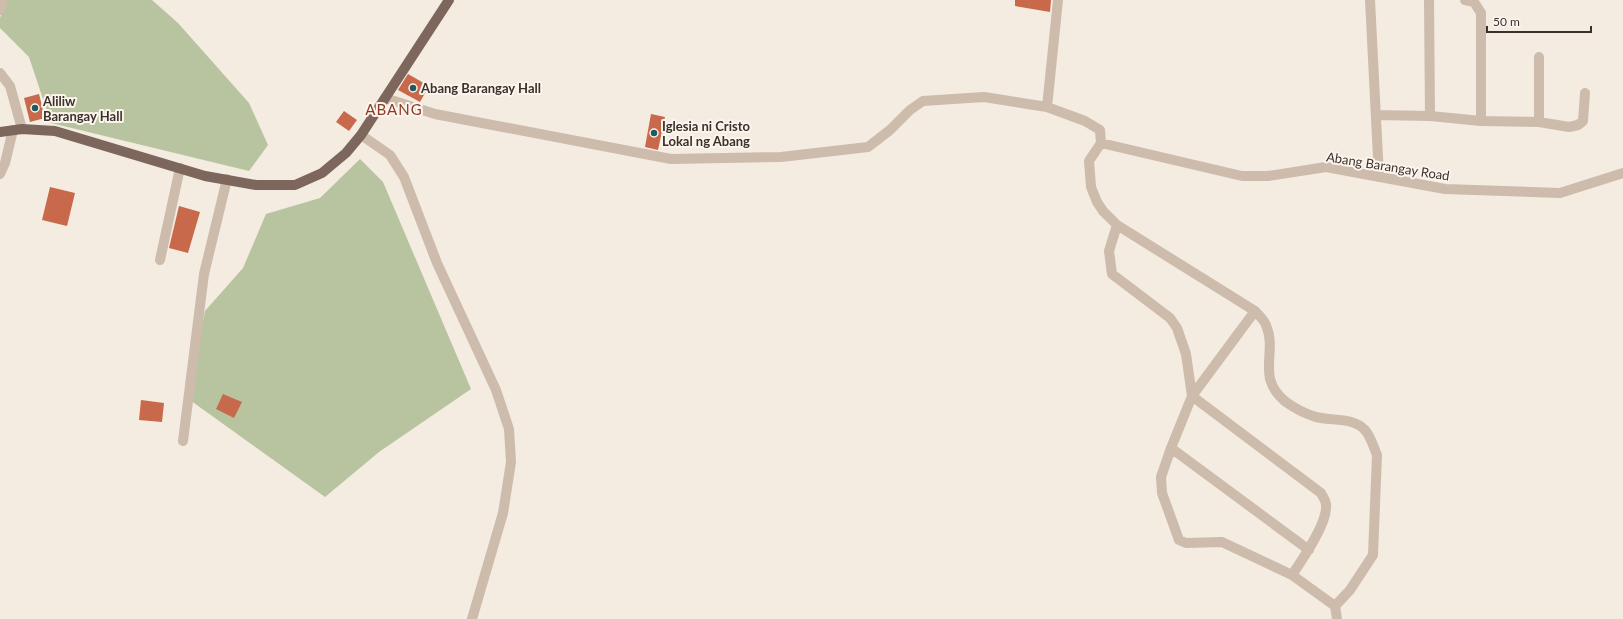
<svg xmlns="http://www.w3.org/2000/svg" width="1623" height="619" font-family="Lato,sans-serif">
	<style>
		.green { fill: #b8c4a0 }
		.building { fill: #c8694b }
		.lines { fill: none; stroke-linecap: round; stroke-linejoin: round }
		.minor { stroke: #cdbbac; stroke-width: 10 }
		.major { stroke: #7d675c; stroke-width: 10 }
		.poi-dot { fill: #1f5a5e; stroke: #fbf5ee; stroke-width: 1.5 }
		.labels { text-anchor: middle; stroke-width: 4; stroke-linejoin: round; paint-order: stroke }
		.poi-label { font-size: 13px; font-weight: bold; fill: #3b302b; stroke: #fbf5ee; text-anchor: start }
		.street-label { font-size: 13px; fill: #3b302b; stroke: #fbf5ee }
		.quarter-label { font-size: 15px; letter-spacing: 1px; fill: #8c3b22; stroke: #fbf5ee }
	</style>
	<rect width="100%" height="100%" fill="#f4ebe1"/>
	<path class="green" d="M6,0H152L178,23L249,103L268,145L249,171L51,123L29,57L0,28V18Z
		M360,159L383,182L471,389L379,452L325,497L187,398L205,311L243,268L266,214L320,198Z"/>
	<path class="building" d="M1015,0H1051L1050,12L1015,6Z
		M408,74L429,86L420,102L398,90Z
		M39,94L45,118L30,122L24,98Z
		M344,111L357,120L349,131L336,122Z
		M651,114L665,117L658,150L645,147Z
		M50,187L75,193L67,226L42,220Z
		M179,206L200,212L188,253L169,248Z
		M223,394L242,402L234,418L216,409Z
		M141,400L164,403L162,422L139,420Z"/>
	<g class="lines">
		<path class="minor" d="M1370,0L1379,177
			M1429,0L1430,116
			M1465,0L1474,2L1481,13V121
			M0,10L3,0
			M0,73L10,86L22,129
			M385,98L435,114L671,159L781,157L868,147L890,130L910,110L923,101L984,97L1047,107L1085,121L1100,130L1101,143L1089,161L1091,187L1097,202L1103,211L1117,225L1255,311C1259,315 1264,320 1266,325C1278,353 1255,377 1286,402C1293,407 1304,413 1313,416C1329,422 1352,416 1365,430C1371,437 1373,446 1377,455L1373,555L1350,590L1335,606L1337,619
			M1047,107L1058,0
			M1376,115L1430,116L1481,121L1539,122L1569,127L1578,125L1583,121L1585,93
			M1539,122V57
			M361,135L390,155L404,177L437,263L496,390L509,429L511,462L503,513L472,619
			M1101,143L1242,176H1268L1326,167L1445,189L1560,193L1623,173
			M0,174L5,163L13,130
			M1117,225L1109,251L1112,274L1170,318L1177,328L1186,354L1192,396L1321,493C1323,497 1326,501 1326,505C1328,523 1302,560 1292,575
			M160,260L180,168
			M1255,311L1192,396L1171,448L1309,550
			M183,441L204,274L227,179
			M1171,448L1161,477L1162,493L1179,540L1186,543L1222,542L1292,575L1335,606"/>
		<path class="major" d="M0,132L22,129L55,131L205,176L256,185H295L322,173L346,153L361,135L449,0"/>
	</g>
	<g class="poi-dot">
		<circle cx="413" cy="88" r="4"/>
		<circle cx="35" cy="108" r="4"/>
		<circle cx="654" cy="133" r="4"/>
	</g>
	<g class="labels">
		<g class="poi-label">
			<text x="421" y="93">Abang Barangay Hall</text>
			<text x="43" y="106">Aliliw<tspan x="43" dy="15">Barangay Hall</tspan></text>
			<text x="662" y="131">Iglesia ni Cristo<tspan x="662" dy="15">Lokal ng Abang</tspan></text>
		</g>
		<g class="street-label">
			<text transform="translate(1388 166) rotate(9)" y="5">Abang Barangay Road</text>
		</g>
		<g class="quarter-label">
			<text x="394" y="115">ABANG</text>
		</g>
	</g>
	<path d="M1487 26v6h104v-6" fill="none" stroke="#3b302b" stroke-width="2"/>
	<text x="1493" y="26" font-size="12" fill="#3b302b" stroke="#fbf5ee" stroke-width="3" paint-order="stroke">50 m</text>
</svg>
